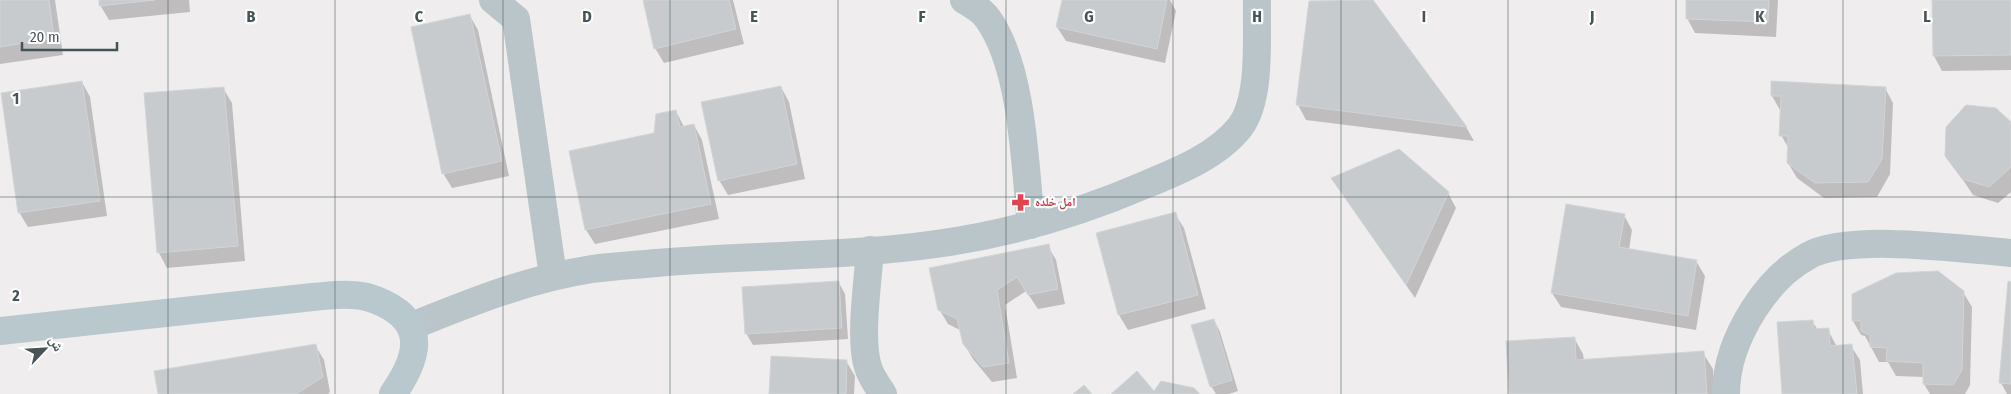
<svg xmlns="http://www.w3.org/2000/svg" width="2011" height="394" font-family="'Fira Sans Condensed','Noto Naskh Arabic',sans-serif">
	<style>
		.shadow { fill: #0003 }
		.building { fill: #c7cbce; stroke: #d1d5d8 }
		.lines { fill: none; stroke-linecap: round; stroke-linejoin: round }
		.street { stroke: #b9c5c8; stroke-width: 28 }
		.secondary { stroke: #b9c8cd; stroke-width: 28 }
		.grid { fill: none; stroke: #465458; stroke-width: 1; stroke-opacity: 0.55 }
		.labels { text-anchor: middle; stroke-width: 4.5; stroke-linejoin: round; paint-order: stroke }
		.health-label { font-size: 12px; font-weight: bold; fill: #be3a42; stroke: #fff; text-anchor: start }
		.grid-label { font-size: 16px; text-anchor: middle; font-weight: bold; fill: #465458; stroke: #fff; stroke-width: 4.5; stroke-linejoin: round; paint-order: stroke }
	</style>
	<rect width="100%" height="100%" fill="#efeded"/>
	<path class="shadow" d="M0,0H55L63,55L0,64Z
		M100,0H189L190,12L109,20L100,5Z
		M644,0H733L744,44L664,63L655,48Z
		M1063,0H1170L1176,11L1165,63L1066,41L1057,27Z
		M1371,0L1466,127L1474,141L1306,120L1298,105L1310,2Z
		M1688,0H1778L1776,37L1695,33L1687,18Z
		M1933,0H2011V70L1942,71L1934,56Z
		M470,16L478,30L509,176L452,188L443,173Z
		M82,82L90,97L107,216L28,227L19,212Z
		M781,87L789,102L805,179L728,195L719,180Z
		M223,88L232,103L245,261L167,268L159,253Z
		M1885,88L1893,103L1890,174L1877,197L1824,198L1797,178L1788,163L1789,149L1781,135L1780,110L1772,96Z
		M676,111L684,127L694,125L702,140L719,219L595,244L586,230L570,152L655,134Z
		M2011,124V192L1998,203L1973,195L1947,156Z
		M1332,179L1448,193L1456,208L1415,298Z
		M1175,214L1184,228L1206,309L1128,330L1119,315L1098,234Z
		M1624,215L1632,230L1629,250L1696,261L1705,276L1696,330L1561,307L1552,293Z
		M1048,246L1056,260L1065,304L1038,309L1026,291L1005,305L1017,378L992,382L973,359L964,344L960,330L948,324L939,309Z
		M839,283L845,294L848,339L753,345L746,333Z
		M2011,283V394H2007L2001,383Z
		M1963,292L1972,307L1970,385L1965,394H1930L1924,384V377L1896,376L1888,362H1879L1865,336L1861,335L1853,321Z
		M1214,320L1220,332L1238,391L1229,394H1216L1211,386Z
		M1812,321L1818,330H1828L1837,347L1851,346L1860,360L1863,394H1783Z
		M1574,338L1583,354L1584,360L1703,353L1713,369L1714,394H1511Z
		M315,345L324,360L330,392L328,394H159Z
		M846,361L855,376L854,394H770Z"/>
	<path class="building" d="M0,0H49L54,38L0,47Z
		M99,0H155L99,6Z
		M643,0H729L736,29L654,49Z
		M1062,0H1167L1157,49L1056,27Z
		M1373,0L1467,127L1296,105L1309,1Z
		M1686,0H1769L1768,22L1686,19Z
		M1932,0H2011V55L1933,56Z
		M470,14L502,161L442,174L411,27Z
		M82,81L100,201L18,213L1,93Z
		M1771,81L1886,87L1882,159L1868,182L1815,183L1787,163L1788,136H1779L1781,96H1771Z
		M781,86L797,164L718,181L701,102Z
		M224,87L238,246L157,253L144,93Z
		M1966,105L1996,108L2011,122V167L1989,187L1962,179L1945,156L1946,127Z
		M676,110L680,127L694,124L711,204L585,230L569,151L654,133L656,114Z
		M1399,149L1449,192L1406,285L1331,178Z
		M1566,204L1625,214L1619,247L1697,260L1688,316L1551,293Z
		M1176,212L1198,295L1118,315L1096,233Z
		M1049,244L1058,289L1028,295L1017,277L997,290L1009,363L983,367L963,344L957,319L938,310L929,268Z
		M1938,271L1964,291L1962,370L1953,385L1923,384V363L1886,361L1887,348L1870,347V335L1861,331V321H1852V294L1896,273Z
		M839,281L842,328L745,334L742,287Z
		M2008,281L2011,282V384L1999,383Z
		M1214,319L1232,380L1210,387L1191,325Z
		M1813,320L1814,329L1829,328L1830,346L1852,344L1857,394H1782L1777,322Z
		M1575,337L1576,360L1704,351L1707,394H1509L1506,341Z
		M316,344L323,377L296,394H158L154,371Z
		M771,356L847,360L846,394H769Z
		M1137,371L1154,391L1161,381L1194,388L1200,394H1111Z
		M1084,385L1092,394H1073Z"/>
	<g class="lines">
		<path class="street" d="M493,0L516,19L553,276
			M964,0C973,5 983,11 988,19C1023,68 1025,166 1031,225
			M870,250C868,281 859,339 868,367C871,377 877,385 883,394
			M412,326C471,302 528,279 592,269C613,266 635,265 657,263C750,255 844,257 936,244C1009,234 1080,213 1147,184C1179,171 1218,155 1240,127C1262,98 1256,36 1257,0
			M1726,394C1726,364 1738,334 1754,309C1768,287 1786,268 1808,256C1848,233 1963,249 2011,253"/>
		<path class="secondary" d="M0,331L313,297C326,296 339,294 352,295C363,295 375,299 385,304C429,326 416,361 393,394"/>
	</g>
	<path class="grid" d="M168,0V394M335,0V394M503,0V394M670,0V394M838,0V394M1006,0V394M1173,0V394M1341,0V394M1508,0V394M1676,0V394M1843,0V394M0,197H2011"/>
	<defs>
		<symbol id="pharmacy-bare" viewBox="-9 -9 18 18"><path d="M-2-6h4v4h4v4h-4v4h-4v-4h-4v-4h4Z" fill="#e0444e" stroke="#fff" stroke-width="2.5" paint-order="stroke"/></symbol>
	</defs>
	<g fill-rule="evenodd">
		<use href="#pharmacy-bare" x="1008" y="190" width="25" height="25"/>
	</g>
	<g class="labels">
		<g class="health-label">
			<text x="1035" y="206">امل خلده</text>
		</g>
	</g>
	<g class="grid-label">
		<text x="251" y="22">B</text>
		<text x="419" y="22">C</text>
		<text x="587" y="22">D</text>
		<text x="754" y="22">E</text>
		<text x="922" y="22">F</text>
		<text x="1089" y="22">G</text>
		<text x="1257" y="22">H</text>
		<text x="1424" y="22">I</text>
		<text x="1592" y="22">J</text>
		<text x="1760" y="22">K</text>
		<text x="1927" y="22">L</text>
		<text x="16" y="104">1</text>
		<text x="16" y="301">2</text>
	</g>
	<g transform="translate(45 349) rotate(65)" stroke="#ffffff" stroke-width="4" paint-order="stroke">
	<path d="M0-4L9 19L0 12L-9 19Z" fill="#465458"/>
	<text y="-8" font-size="14" font-weight="bold" text-anchor="middle" fill="#465458">ش</text>
	</g>
	<path d="M22 42v8h95v-8" fill="none" stroke="#465458" stroke-width="2.5"/>
	<text x="30" y="42" font-size="15" fill="#465458" stroke="#ffffff" stroke-width="4" paint-order="stroke">20 m</text>
</svg>
